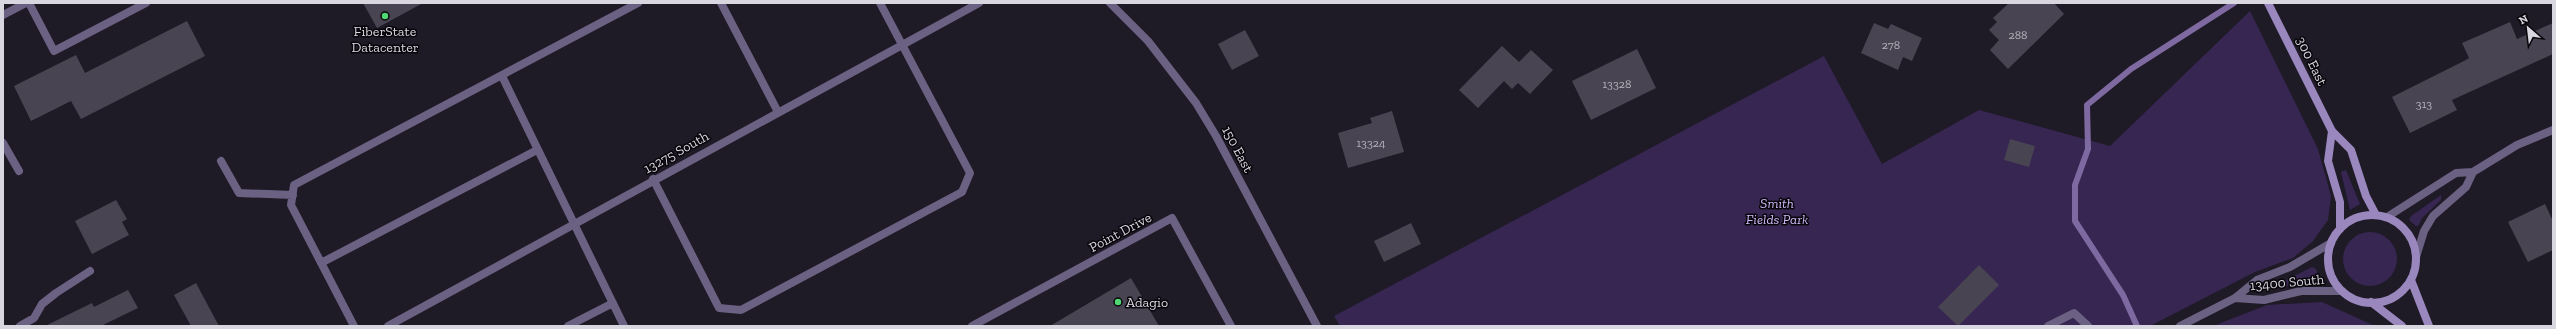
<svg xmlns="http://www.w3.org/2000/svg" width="2556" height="329" font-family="'Zilla Slab',serif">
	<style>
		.green { fill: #362651 }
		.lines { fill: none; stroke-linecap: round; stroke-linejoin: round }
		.stream { stroke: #7e69a0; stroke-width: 6 }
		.building { fill: #484452 }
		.service { stroke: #6b6182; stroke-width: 8 }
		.minor { stroke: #6b6182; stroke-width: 8 }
		.tertiary { stroke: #6b6182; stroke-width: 8 }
		.secondary { stroke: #9987be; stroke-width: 8 }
		.poi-dot { fill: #51d674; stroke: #08060b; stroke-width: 1.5 }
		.labels { text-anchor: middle; stroke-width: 3; stroke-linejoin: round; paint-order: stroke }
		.number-label { font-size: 12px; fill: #b4b2bb }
		.poi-label { font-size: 14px; fill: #d8d6de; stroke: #08060b }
		.street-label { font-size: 14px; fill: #d8d6de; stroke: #08060b }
		.park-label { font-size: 14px; font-style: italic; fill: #cdb9f8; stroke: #08060b }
	</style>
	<rect width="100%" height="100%" fill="#1e1a26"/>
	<path class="green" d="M2250,11L2318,149L2331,196L2328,220L2313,241L2293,258L2255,272L2150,326H1340L1334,316L1824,56L1882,164L1979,110L2110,146Z
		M2346,170L2360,204L2350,210L2341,172Z
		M2441,195V200L2422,218L2419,225L2416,226L2409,220L2411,216Z
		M2343 259a27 27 0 1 1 54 0a27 27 0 1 1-54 0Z
		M2312,267L2316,269L2320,281L2317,283L2285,286L2282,282Z
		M2322,302L2375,326H2213L2267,305Z"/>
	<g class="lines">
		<path class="stream" d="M2137,326L2123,295L2075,221V185L2088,149L2087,105L2131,69L2234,3"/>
	</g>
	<path class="building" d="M363,3H423L377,28Z
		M2009,3H2054L2064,14L2008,69L1990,50L1999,40L1989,30L1997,22L1993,18Z
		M187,21L205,56L81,119L71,101L31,121L14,86L76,55L85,73Z
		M2510,22L2517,39L2553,23V54L2452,100L2457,110L2410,133L2392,97L2464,61L2469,58L2462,43Z
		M1874,23L1888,29L1891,24L1922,38L1912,61L1903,57L1898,70L1861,53Z
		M1245,30L1259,56L1232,70L1218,44Z
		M1502,46L1519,62L1531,50L1553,70L1530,94L1518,83L1512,89L1504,81L1478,108L1459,90Z
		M1637,49L1656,88L1591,120L1572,81Z
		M1392,111L1404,152L1348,168L1338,133L1372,123L1370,118Z
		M2010,139L2035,146L2029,167L2004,160Z
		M116,200L127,219L122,222L129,235L92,254L75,221Z
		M2545,204L2553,221V250L2528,262L2508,222Z
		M1411,223L1421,244L1384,262L1374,241Z
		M1979,265L1999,285L1958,326L1938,307Z
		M1131,278L1159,326H1050Z
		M196,283L219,326H191L174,295Z
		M128,290L138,308L101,326H45L92,303L94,307Z"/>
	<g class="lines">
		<path class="service" d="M29,3L54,51L146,3
			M721,3L778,112
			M502,76L624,326
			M3,143L19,171
			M221,161L239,193L293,195
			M653,179L719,308L741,310L962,192L970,173L880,3
			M321,263L537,150
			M20,326L34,318L42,304L56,293L90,271
			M354,326L291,205L294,185L638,3
			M568,326L613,303
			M2048,326L2074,313L2088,326"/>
		<path class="minor" d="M2387,217L2456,173L2473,172L2517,145L2553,130
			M2416,257L2424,231L2433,216L2466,187L2473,172
			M2235,298L2264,300L2301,291H2342
			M388,326L979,3
			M972,326L1172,218L1231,326
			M2180,326L2235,298L2257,280L2290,267L2331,243"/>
		<path class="tertiary" d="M1110,3L1148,41L1196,103L1216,136L1317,326
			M3,15L26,3"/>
		<path class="secondary" d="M2268,3L2332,131L2351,150L2366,196L2376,215
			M2332,131L2328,161L2340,202V229
			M2328 259a44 44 0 1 1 88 0a44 44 0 1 1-88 0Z
			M2411,280L2429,326
			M2371,302L2402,326"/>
	</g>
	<g class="poi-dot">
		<circle cx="385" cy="16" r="4"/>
		<circle cx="1118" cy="302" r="4"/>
	</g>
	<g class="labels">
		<g class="number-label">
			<text x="2018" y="39">288</text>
			<text x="1891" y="49">278</text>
			<text x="1617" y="88">13328</text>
			<text x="2424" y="108">313</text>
			<text x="1371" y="147">13324</text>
		</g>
		<g class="poi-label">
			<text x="385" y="36">FiberState<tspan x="385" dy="16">Datacenter</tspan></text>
			<text x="1126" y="307" text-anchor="start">Adagio</text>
		</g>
		<g class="street-label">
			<text transform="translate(2312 61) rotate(64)" y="5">300 East</text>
			<text transform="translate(1238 149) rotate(62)" y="5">150 East</text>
			<text transform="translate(676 152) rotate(-29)" y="5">13275 South</text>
			<text transform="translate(1120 232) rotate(-28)" y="5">Point Drive</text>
			<text transform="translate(2287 282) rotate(-5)" y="5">13400 South</text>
		</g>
		<g class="park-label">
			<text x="1777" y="208">Smith<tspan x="1777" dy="16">Fields Park</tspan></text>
		</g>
	</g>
	<rect width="2556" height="329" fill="none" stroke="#d8d6de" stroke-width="8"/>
	<g transform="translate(2528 28) rotate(332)" stroke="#08060b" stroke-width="3" paint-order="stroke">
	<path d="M0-3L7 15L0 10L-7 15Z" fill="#d8d6de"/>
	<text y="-6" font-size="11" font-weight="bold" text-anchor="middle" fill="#d8d6de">N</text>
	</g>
</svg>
